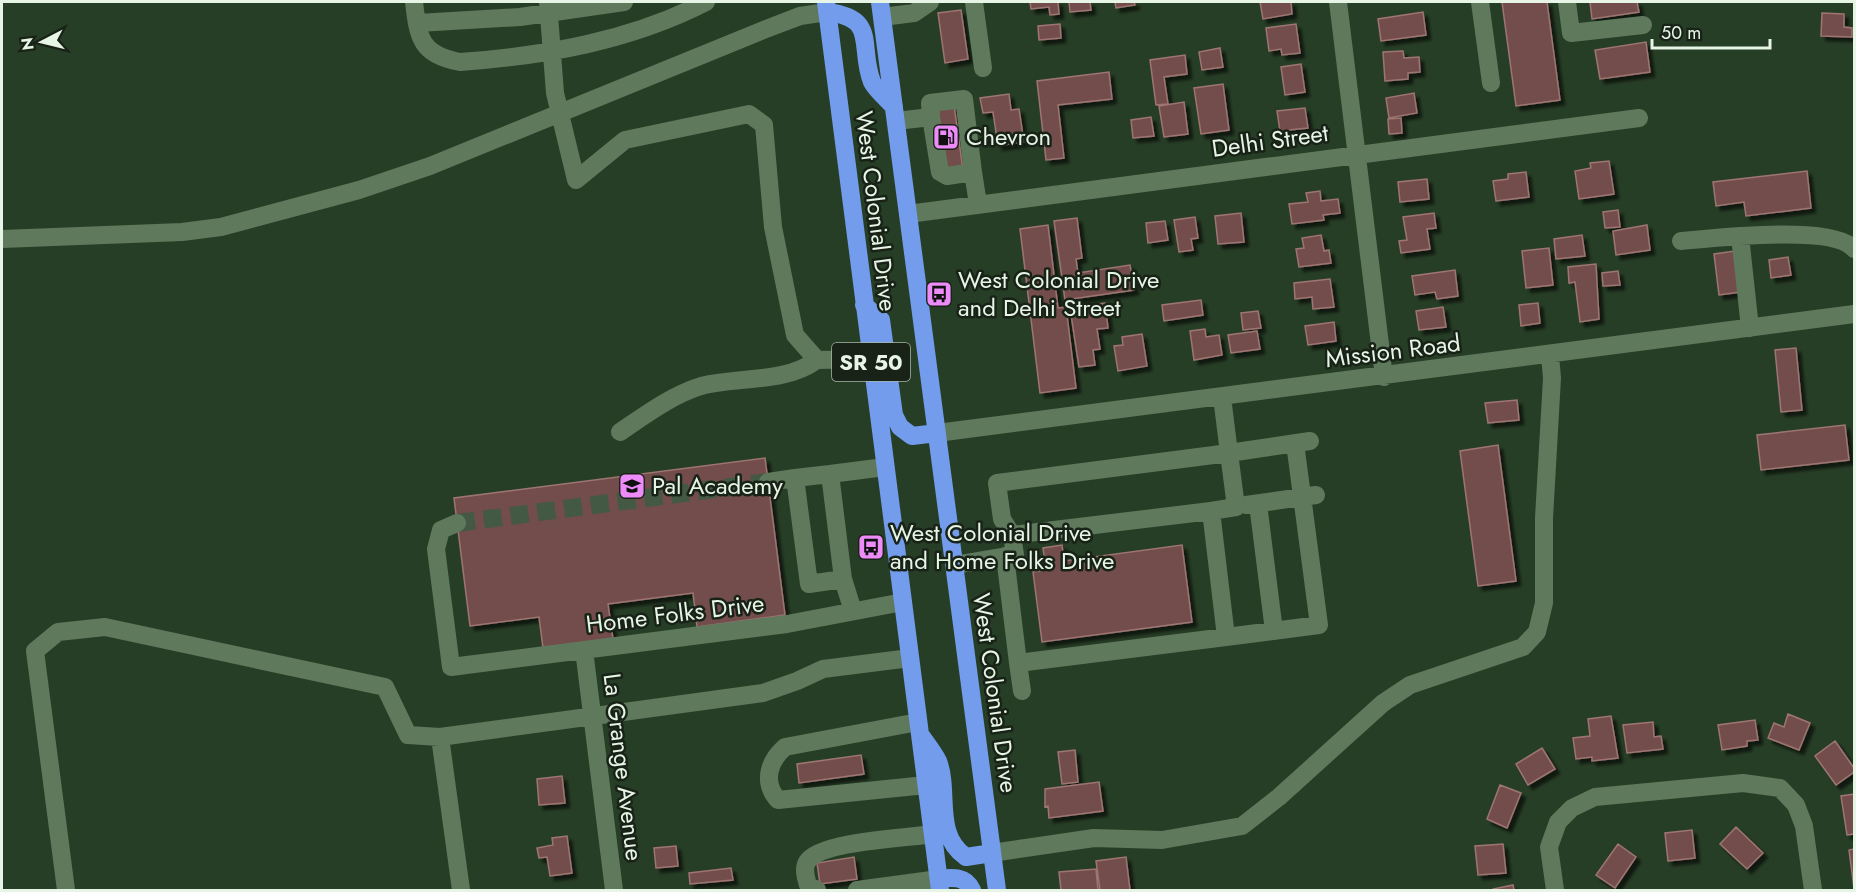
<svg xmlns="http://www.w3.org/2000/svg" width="1856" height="892" font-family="Jost,sans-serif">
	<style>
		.building { fill: #734e4b; stroke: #9e7572; stroke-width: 1.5; filter: url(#shadow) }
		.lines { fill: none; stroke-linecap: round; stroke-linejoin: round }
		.minor-tunnel { stroke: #445943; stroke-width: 18; stroke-dasharray: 18 9; stroke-linecap: butt }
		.minor { stroke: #5f795d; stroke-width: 18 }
		.highway { stroke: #739cec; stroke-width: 18 }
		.labels { text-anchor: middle; stroke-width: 5; stroke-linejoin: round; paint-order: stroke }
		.shield { fill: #182217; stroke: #a8b6a7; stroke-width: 1.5 }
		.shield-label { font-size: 22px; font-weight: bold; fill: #e6f5e5 }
		.poi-label { font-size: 24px; fill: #e6f5e5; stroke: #182217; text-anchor: start }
		.street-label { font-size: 24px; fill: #e6f5e5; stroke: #182217 }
	</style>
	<defs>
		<filter id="shadow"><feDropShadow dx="4.5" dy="4.5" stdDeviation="1.5" flood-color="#0009"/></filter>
	</defs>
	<rect width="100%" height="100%" fill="#273e26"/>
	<path class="building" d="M1030,2H1058L1059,14L1050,15L1049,7L1031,9Z
		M1069,2H1090L1091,10L1070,12Z
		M1115,2H1134L1135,5L1116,8Z
		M1260,2H1291L1292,14L1263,19Z
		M1502,2H1547L1560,100L1516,106Z
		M1590,2H1637L1639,12L1592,19Z
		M961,10L968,59L945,63L938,13Z
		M1423,12L1426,35L1381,41L1378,19Z
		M1822,13L1844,14V27L1852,28V37L1821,36Z
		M1060,24L1061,38L1039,40L1038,26Z
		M1296,24L1300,53L1282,55L1281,49L1269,51L1266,28Z
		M1646,42L1650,72L1600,79L1595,50Z
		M1220,48L1223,67L1202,70L1199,52Z
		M1403,51L1404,58L1419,57L1420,72L1408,73V79L1385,81L1383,52Z
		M1185,55L1187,74L1164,77L1168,104L1156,105L1150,60Z
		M1301,64L1305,92L1285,95L1281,67Z
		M1109,72L1112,99L1058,105L1064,158L1046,160L1037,81Z
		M1223,84L1229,130L1201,134L1194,88Z
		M1414,93L1417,113L1389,118L1386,98Z
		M1009,94L1011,110L1019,109L1024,142L998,146L993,112L983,113L980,98Z
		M1184,102L1188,134L1164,137L1159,106Z
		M954,105L963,170L946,172L938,107Z
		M1305,108L1308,128L1280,131L1277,111Z
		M1151,117L1154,136L1133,138L1131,120Z
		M1401,118L1402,133L1389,134L1388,119Z
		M1609,161L1614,194L1579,199L1575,171L1591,168L1590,163Z
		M1807,171L1811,208L1746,216L1744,202L1716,206L1713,182Z
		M1526,172L1529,197L1496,201L1493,181L1508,179V174Z
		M1427,179L1429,199L1400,202L1398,182Z
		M1320,191L1321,201L1338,199L1340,213L1323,215L1324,220L1292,224L1289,204L1308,202L1306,193Z
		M1618,210L1620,227L1605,228L1603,212Z
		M1241,213L1244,242L1218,244L1215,216Z
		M1434,213L1436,228L1427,229L1430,249L1401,253L1399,241L1407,240L1403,217Z
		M1195,217L1198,238L1191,239L1193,250L1179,252L1174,220Z
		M1077,218L1082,258L1076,259L1078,273L1130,265L1134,290L1065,300L1054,221Z
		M1165,221L1168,240L1148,243L1146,223Z
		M1048,225L1058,308L1066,307L1076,388L1040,393L1020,229Z
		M1647,225L1650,250L1616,255L1613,231Z
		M1321,235L1324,251L1329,250L1331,263L1299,267L1296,249L1304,248L1302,238Z
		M1582,235L1585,256L1556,259L1554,239Z
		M1549,248L1553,285L1526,288L1522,251Z
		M1735,251L1741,292L1719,295L1714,254Z
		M1788,257L1791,275L1771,278L1769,260Z
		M1596,264L1599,319L1580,322L1575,282L1569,283L1568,267Z
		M1455,270L1458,296L1437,299L1435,292L1415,295L1412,276Z
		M1618,271L1620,285L1603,286L1602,273Z
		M1330,279L1334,307L1313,309L1312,297L1295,299L1294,283Z
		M1201,300L1203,315L1164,321L1162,305Z
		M1105,303L1108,328L1097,329L1100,349L1093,350L1095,365L1079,367L1070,308Z
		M1538,303L1540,323L1521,326L1519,305Z
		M1443,307L1446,327L1419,330L1416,311Z
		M1258,311L1261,328L1243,330L1241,313Z
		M1334,322L1336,341L1308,345L1305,326Z
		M1205,329L1206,337L1219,335L1222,355L1194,360L1190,331Z
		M1257,331L1260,349L1231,353L1228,335Z
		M1142,334L1147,366L1118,371L1114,346L1123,345L1122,337Z
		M1796,348L1802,410L1781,412L1775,350Z
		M1517,400L1519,420L1488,423L1485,403Z
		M1845,425L1849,460L1761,470L1757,435Z
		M1498,445L1516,581L1478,586L1460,451Z
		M765,458L785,615L697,627L693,593L608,604L613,639L543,648L539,617L470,626L454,498Z
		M1062,545L1064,561L1182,545L1192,622L1042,642L1033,572L1046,570L1043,548Z
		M1788,714L1810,723L1799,750L1768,738L1774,723L1784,727Z
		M1611,716L1618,758L1592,761V757L1576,759L1573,738L1590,736L1588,719Z
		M1755,720L1758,740L1747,741V746L1722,750L1718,725Z
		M1653,722L1654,737L1661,736L1663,749L1627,753L1623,725Z
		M1835,741L1854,768V772L1836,785L1815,756Z
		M1542,748L1555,769L1528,785L1516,764Z
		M1075,750L1078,782L1062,784L1058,752Z
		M861,755L864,774L799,783L797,764Z
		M562,776L565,803L539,805L537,779Z
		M1099,782L1103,811L1049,818L1048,806L1045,807V789Z
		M1500,785L1521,793L1507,828L1487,819Z
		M1854,794V834L1847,835L1841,796Z
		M1736,827L1763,853L1747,869L1720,844Z
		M1692,830L1695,858L1668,861L1665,833Z
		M567,836L572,873L550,876L547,857L539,858L537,848L553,845L552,838Z
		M1503,844L1506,873L1478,875L1475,846Z
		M1618,844L1636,857L1615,888L1596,875Z
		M676,846L678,866L656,868L654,848Z
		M1854,849V888L1849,850Z
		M854,857L857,879L820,884L817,863Z
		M1126,857L1130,890H1100L1096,861Z
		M731,868L733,880L690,884L689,873Z
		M1096,869L1098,890H1061L1059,872Z
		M1513,885L1514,890H1493V889Z"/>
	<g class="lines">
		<path class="minor-tunnel" d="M457,523L768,482"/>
		<path class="minor" d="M414,2C418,38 421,55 460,62C544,56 630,41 706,2
			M548,2L555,93L576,180L625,140L749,114L764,125L773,227L795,335L817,360L871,359
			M974,2L983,68
			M1338,2L1384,377
			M1480,2L1491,83
			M1567,2L1571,33L1643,25
			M882,17L914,13L930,2
			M418,23L520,17L624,2
			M931,117L930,103L964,99L973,172
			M896,121L931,117L940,172L947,176L973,172L978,204
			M908,214L1639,118
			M1740,236L1750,328
			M2,239L182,232L221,227L359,190L430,166L766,29L800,16L827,12
			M1681,241C1714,238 1834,224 1854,249
			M620,432C645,415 672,395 701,386C738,376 784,384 817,360
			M937,433L1854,314
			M830,474L795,478L809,584L843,579
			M768,482L795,478
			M1258,504L1274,631
			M1246,505L1316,495
			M1211,511L1236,507L1229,453L1310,441
			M457,523L441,530L436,549L451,667L787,624L903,602
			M1012,535L1002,519L997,483L1229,453L1222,397
			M954,565C974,562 994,558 1015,555L1012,535L1211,511L1226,637L1018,663L1005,556
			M853,611L843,579L830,474L885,467
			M1226,637L1319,625L1295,443
			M584,650L614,890
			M1018,663L1022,691
			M918,722L785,747C769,761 762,782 778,800L926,785
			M440,737L461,890
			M992,853L1094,838L1162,840L1242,826L1279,797L1383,703L1410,685L1523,647L1537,632L1544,603V518L1552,378L1550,355
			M66,890L35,651L58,632L105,627L385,687L408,735L440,737L763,693L797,681L823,669L910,658
			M817,890L808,885C806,878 803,869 807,862C819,841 908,838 933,834
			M857,890L939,879
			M1555,890L1549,847L1558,822L1572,808L1595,797L1743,783L1780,788L1796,805L1804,826L1813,890"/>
		<path class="highway" d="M826,2L940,890
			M880,2L997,890
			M827,12C879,18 858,46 872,82C876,90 887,99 894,107
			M864,305L881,320L894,415L900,427L912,436L937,433
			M922,737C927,744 934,753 938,761C950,792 933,834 966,857L992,853
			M939,879C952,877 966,876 972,890"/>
	</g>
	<defs>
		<symbol id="fuel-square" viewBox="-11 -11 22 22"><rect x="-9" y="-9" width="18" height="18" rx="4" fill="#ed8cf9" stroke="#182217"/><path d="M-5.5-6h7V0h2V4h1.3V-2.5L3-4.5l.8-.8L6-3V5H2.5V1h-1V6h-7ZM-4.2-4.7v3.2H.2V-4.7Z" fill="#111"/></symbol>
		<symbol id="bus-square" viewBox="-11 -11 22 22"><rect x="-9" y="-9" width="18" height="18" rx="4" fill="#ed8cf9" stroke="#182217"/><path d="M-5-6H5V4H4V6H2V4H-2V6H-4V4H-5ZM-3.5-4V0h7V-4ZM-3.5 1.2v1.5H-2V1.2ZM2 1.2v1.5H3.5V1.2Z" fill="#111"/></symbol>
		<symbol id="school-square" viewBox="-11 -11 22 22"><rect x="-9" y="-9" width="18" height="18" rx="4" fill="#ed8cf9" stroke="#182217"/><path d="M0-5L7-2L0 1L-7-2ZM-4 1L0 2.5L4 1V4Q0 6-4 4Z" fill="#111"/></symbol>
	</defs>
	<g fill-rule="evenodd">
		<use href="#fuel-square" x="931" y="122" width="30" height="30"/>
		<use href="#bus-square" x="924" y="279" width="30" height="30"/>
		<use href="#school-square" x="617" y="471" width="30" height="30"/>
		<use href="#bus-square" x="856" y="532" width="30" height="30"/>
	</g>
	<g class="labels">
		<rect class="shield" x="832" y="343" width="78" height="38" rx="4.5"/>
		<g class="shield-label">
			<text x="871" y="370">SR 50</text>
		</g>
		<g class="poi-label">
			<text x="966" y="145">Chevron</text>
			<text x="958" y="288">West Colonial Drive<tspan x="958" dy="28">and Delhi Street</tspan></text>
			<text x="652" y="494">Pal Academy</text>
			<text x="890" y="541">West Colonial Drive<tspan x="890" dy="28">and Home Folks Drive</tspan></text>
		</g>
		<g class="street-label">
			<text transform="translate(1270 141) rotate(-8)" y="8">Delhi Street</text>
			<text transform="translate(876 211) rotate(83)" y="8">West Colonial Drive</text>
			<text transform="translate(1393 351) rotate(-7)" y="8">Mission Road</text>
			<text transform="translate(675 614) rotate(-7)" y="8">Home Folks Drive</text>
			<text transform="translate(995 693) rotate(82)" y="8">West Colonial Drive</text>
			<text transform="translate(623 767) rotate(83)" y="8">La Grange Avenue</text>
		</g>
	</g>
	<rect width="1856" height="892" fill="none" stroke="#e6f5e5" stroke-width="6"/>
	<g transform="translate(42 42) rotate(263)" stroke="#182217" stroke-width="4.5" paint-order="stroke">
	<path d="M0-4.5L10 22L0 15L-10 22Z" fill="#e6f5e5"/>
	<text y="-9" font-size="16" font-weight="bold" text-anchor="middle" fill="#e6f5e5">N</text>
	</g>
	<path d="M1652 39v9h118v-9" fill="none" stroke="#e6f5e5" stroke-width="3"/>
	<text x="1661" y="39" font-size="18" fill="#e6f5e5" stroke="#182217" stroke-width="4.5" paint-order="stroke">50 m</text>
</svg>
